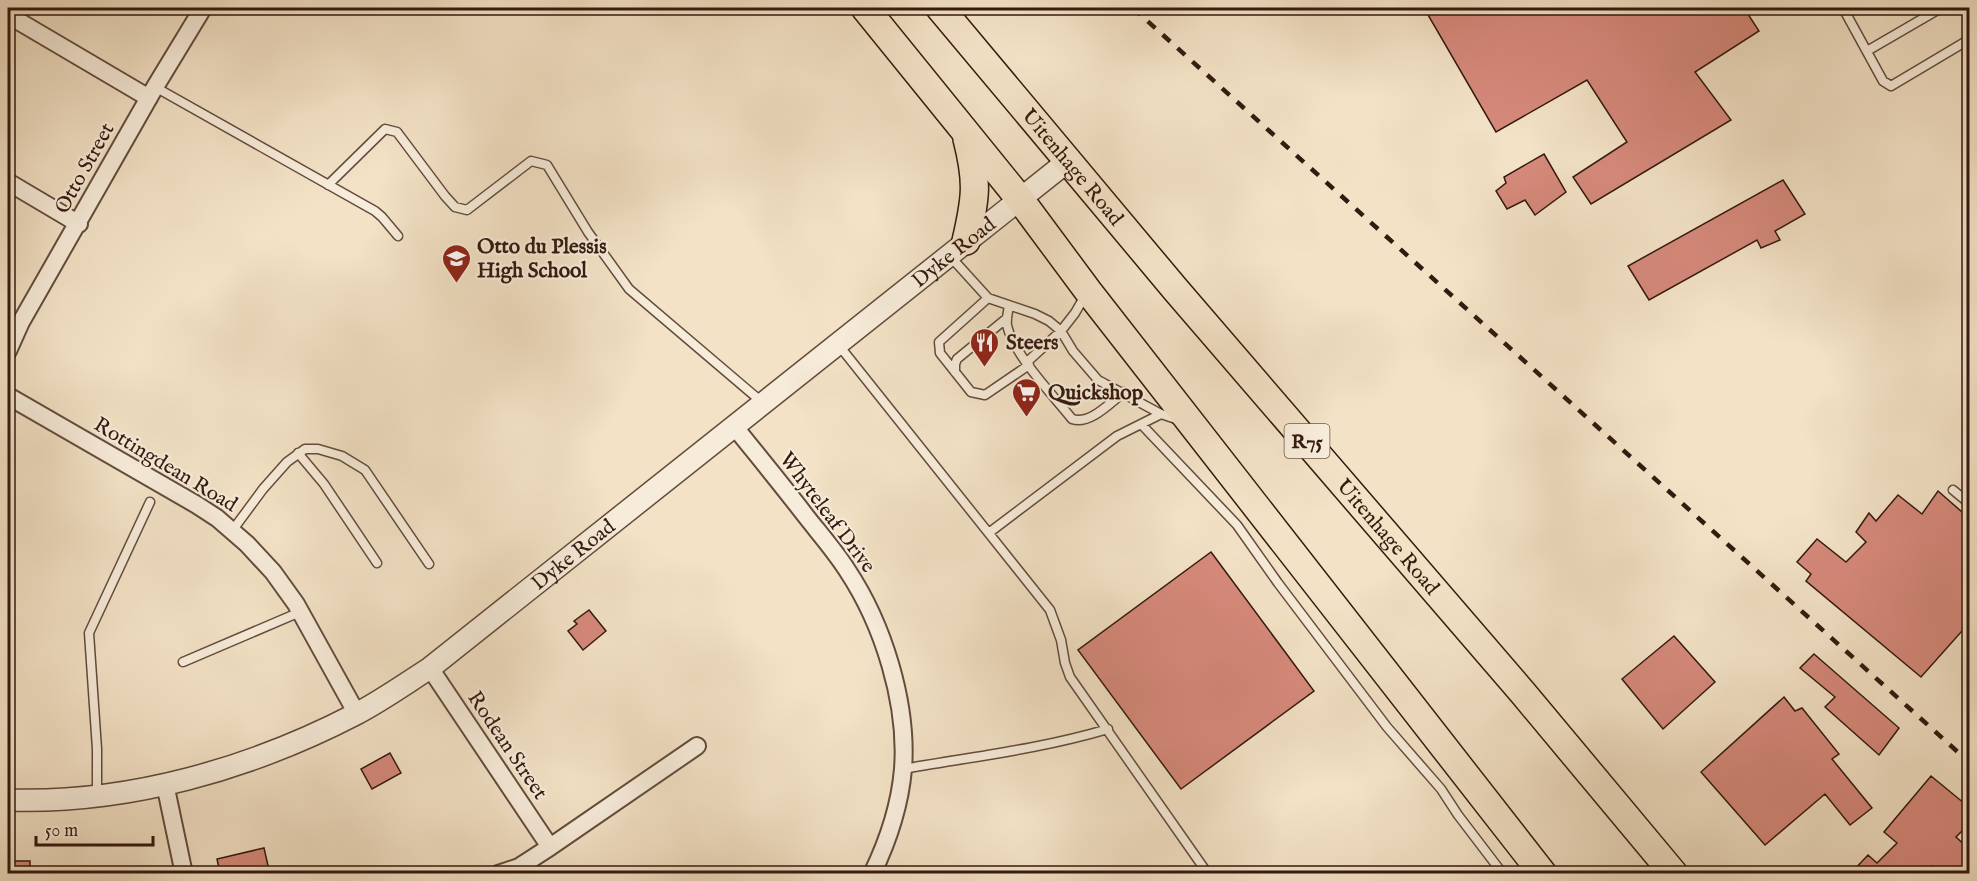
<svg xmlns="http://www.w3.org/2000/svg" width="1977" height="881" font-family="'IM FELL English',serif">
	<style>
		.building { fill: #d6897b; stroke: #33190f; stroke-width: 1.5 }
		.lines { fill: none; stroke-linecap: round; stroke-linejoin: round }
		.service-casing { stroke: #634b3d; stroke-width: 11 }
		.minor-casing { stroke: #634b3d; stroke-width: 20 }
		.tertiary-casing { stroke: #634b3d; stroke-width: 24 }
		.primary-casing { stroke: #33190f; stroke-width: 30 }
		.service { stroke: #f7ecda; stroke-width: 8 }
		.minor { stroke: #f7ecda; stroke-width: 16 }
		.tertiary { stroke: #f7ecda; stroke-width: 21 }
		.primary { stroke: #f3e2c6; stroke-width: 27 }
		.rail { stroke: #33190f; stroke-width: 4.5; stroke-dasharray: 10 10; stroke-linecap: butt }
		.labels { text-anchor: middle; stroke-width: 4.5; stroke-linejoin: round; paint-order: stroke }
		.shield { fill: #f7ecda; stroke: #6e584c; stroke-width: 1.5 }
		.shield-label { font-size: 20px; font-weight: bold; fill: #33190f }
		.street-label { font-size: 21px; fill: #33190f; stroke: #f7ecda }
		.poi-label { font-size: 21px; font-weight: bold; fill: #33190f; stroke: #f7ecda; text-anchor: start }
	</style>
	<rect width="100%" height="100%" fill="#f3e2c6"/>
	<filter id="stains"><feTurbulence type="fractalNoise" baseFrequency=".00333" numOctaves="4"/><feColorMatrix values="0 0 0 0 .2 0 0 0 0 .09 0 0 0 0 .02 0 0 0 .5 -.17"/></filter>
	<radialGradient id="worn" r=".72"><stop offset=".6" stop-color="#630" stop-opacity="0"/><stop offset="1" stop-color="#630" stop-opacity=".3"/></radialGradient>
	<path class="building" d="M1424,8H1744L1759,31L1695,72L1731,120L1591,204L1573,177L1627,142L1587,80L1496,132Z
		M1544,154L1566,192L1535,215L1525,200L1507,209L1496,191L1506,183L1504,177Z
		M1783,180L1805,214L1775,231L1780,240L1761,248L1757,240L1649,300L1628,266Z
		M1938,491L1970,519V622L1921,677L1806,581L1811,574L1797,562L1817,539L1846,562L1866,542L1856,532L1869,513L1876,521L1898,495L1922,514Z
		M1211,552L1314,691L1181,789L1078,650Z
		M589,610L606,631L583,650L568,631L577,624L574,621Z
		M1674,636L1715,682L1663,729L1622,679Z
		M1814,654L1899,728L1879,755L1825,707L1835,697L1800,668Z
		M1784,697L1795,711L1802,708L1839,754L1832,759L1872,808L1850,825L1825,794L1765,845L1701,772Z
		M390,753L401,773L372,789L361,769Z
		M1931,776L1970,808V823L1956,837L1970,850V873H1945L1933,866L1926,873H1851L1868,855L1877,863L1897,843L1884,832Z
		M264,848L269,870L253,873H220L217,859Z
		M8,861H30V873H8Z"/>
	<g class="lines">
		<defs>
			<path id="service" d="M1843,8L1883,81L1891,86L1970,39
				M1867,51L1941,8
				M155,87L375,211L382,217L398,236
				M328,185L385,129L397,132L445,196L455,207L467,210L531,161L547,165L588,232L629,289L763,403
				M949,255L988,298L1035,314L1049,321L1061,331L1027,362
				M1086,294L1075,313L1061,331L1073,351L1098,380L1161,414L1179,420
				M988,298L939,342L940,353L971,392L985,395L1029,365
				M1009,306C1008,312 1006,319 1007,325C1013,354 1053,395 1072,419C1090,425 1110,403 1124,392
				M837,343L1050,610L1061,640L1065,663L1070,677L1208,874
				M955,372V364L957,359L1007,318
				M1142,425L1237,525L1278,583L1387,727L1441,789L1458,815L1503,874
				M298,453L324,484L377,563
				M1953,490L1970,504
				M232,531L263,489L287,462L305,449H318L342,456L365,470L429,564
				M990,532L1117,436L1161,414
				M183,662L300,612
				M903,769C971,757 1041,749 1108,729
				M97,795V749L89,633L150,502"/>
			<path id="minor" d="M8,15L149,98
				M8,182L79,224
				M8,351L21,322L155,87L203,8
				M8,396L197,505L217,518L247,544L273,572L296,604L357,714
				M734,426C758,456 782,485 805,515C819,533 835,551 847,570C883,624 908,703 903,769C900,804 888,841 872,874
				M430,668L550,847
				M165,784L184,874
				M498,874L519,867L550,847L697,746"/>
			<g id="tertiary">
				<path id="s1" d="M8,800C128,804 250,769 356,714C381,701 405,684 430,668L1068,161"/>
			</g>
			<g id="primary">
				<path d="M865,8L1019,198L1088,291L1543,874"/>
				<path id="s2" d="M940,8L1176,290L1523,693L1674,874"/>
				<path d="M966,241C976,198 978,182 967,139"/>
			</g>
		</defs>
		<use href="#service" class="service-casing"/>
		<use href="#minor" class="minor-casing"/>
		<use href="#tertiary" class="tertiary-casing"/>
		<use href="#primary" class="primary-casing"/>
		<use href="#service" class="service"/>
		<use href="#minor" class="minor"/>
		<use href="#tertiary" class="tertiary"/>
		<use href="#primary" class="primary"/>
		<path class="rail" d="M1133,8L1970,763"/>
	</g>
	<defs>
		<symbol id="school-pin" viewBox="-11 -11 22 30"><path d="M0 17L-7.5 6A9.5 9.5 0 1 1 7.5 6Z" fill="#8f2418" stroke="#f7ecda"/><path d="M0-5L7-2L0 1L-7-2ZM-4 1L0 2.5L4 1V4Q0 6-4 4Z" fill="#fff"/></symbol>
		<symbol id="restaurant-pin" viewBox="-11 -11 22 30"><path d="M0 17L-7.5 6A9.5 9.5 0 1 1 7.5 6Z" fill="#8f2418" stroke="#f7ecda"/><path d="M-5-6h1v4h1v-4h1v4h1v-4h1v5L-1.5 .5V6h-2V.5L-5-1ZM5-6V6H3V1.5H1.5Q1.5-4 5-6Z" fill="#fff"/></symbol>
		<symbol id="supermarket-pin" viewBox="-11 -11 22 30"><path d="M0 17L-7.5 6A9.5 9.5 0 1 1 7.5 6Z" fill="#8f2418" stroke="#f7ecda"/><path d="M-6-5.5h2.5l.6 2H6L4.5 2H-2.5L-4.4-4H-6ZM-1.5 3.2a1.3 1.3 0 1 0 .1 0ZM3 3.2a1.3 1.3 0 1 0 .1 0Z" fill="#fff"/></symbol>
	</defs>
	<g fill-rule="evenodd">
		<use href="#school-pin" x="440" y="242" width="33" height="45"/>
		<use href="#restaurant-pin" x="968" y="326" width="33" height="45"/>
		<use href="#supermarket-pin" x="1010" y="376" width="33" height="45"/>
	</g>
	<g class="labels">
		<rect class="shield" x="1284.5" y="424" width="45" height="34" rx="4.5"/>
		<g class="shield-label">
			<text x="1307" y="448">R75</text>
		</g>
		<g class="street-label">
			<text dy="7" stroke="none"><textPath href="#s2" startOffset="207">Uitenhage Road</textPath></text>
			<text transform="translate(84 168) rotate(-61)" y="7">Otto Street</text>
			<text dy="7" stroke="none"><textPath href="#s1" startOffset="1118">Dyke Road</textPath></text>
			<text transform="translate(166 464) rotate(31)" y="7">Rottingdean Road</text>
			<text transform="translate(828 512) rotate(53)" y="7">Whyteleaf Drive</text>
			<text dy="7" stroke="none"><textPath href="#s2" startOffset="693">Uitenhage Road</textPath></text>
			<text dy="7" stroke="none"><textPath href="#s1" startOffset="632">Dyke Road</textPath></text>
			<text transform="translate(508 745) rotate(56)" y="7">Rodean Street</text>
		</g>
		<g class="poi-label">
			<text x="477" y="253">Otto du Plessis<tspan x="477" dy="24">High School</tspan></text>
			<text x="1006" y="349">Steers</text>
			<text x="1048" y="399">Quickshop</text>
		</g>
	</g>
	<rect width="1977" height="881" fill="none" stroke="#f3e2c6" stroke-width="30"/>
	<rect x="9" y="9" width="1959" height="863" fill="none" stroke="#33190f" stroke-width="3"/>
	<rect x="15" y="15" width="1947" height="851" fill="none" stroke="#33190f" stroke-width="1.5"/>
	<path d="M36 836v9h117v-9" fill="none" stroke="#33190f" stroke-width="3"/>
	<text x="45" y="836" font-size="18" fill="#33190f" stroke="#f7ecda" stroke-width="4.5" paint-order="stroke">50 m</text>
	<rect width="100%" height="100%" filter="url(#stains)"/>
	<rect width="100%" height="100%" fill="url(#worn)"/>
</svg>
